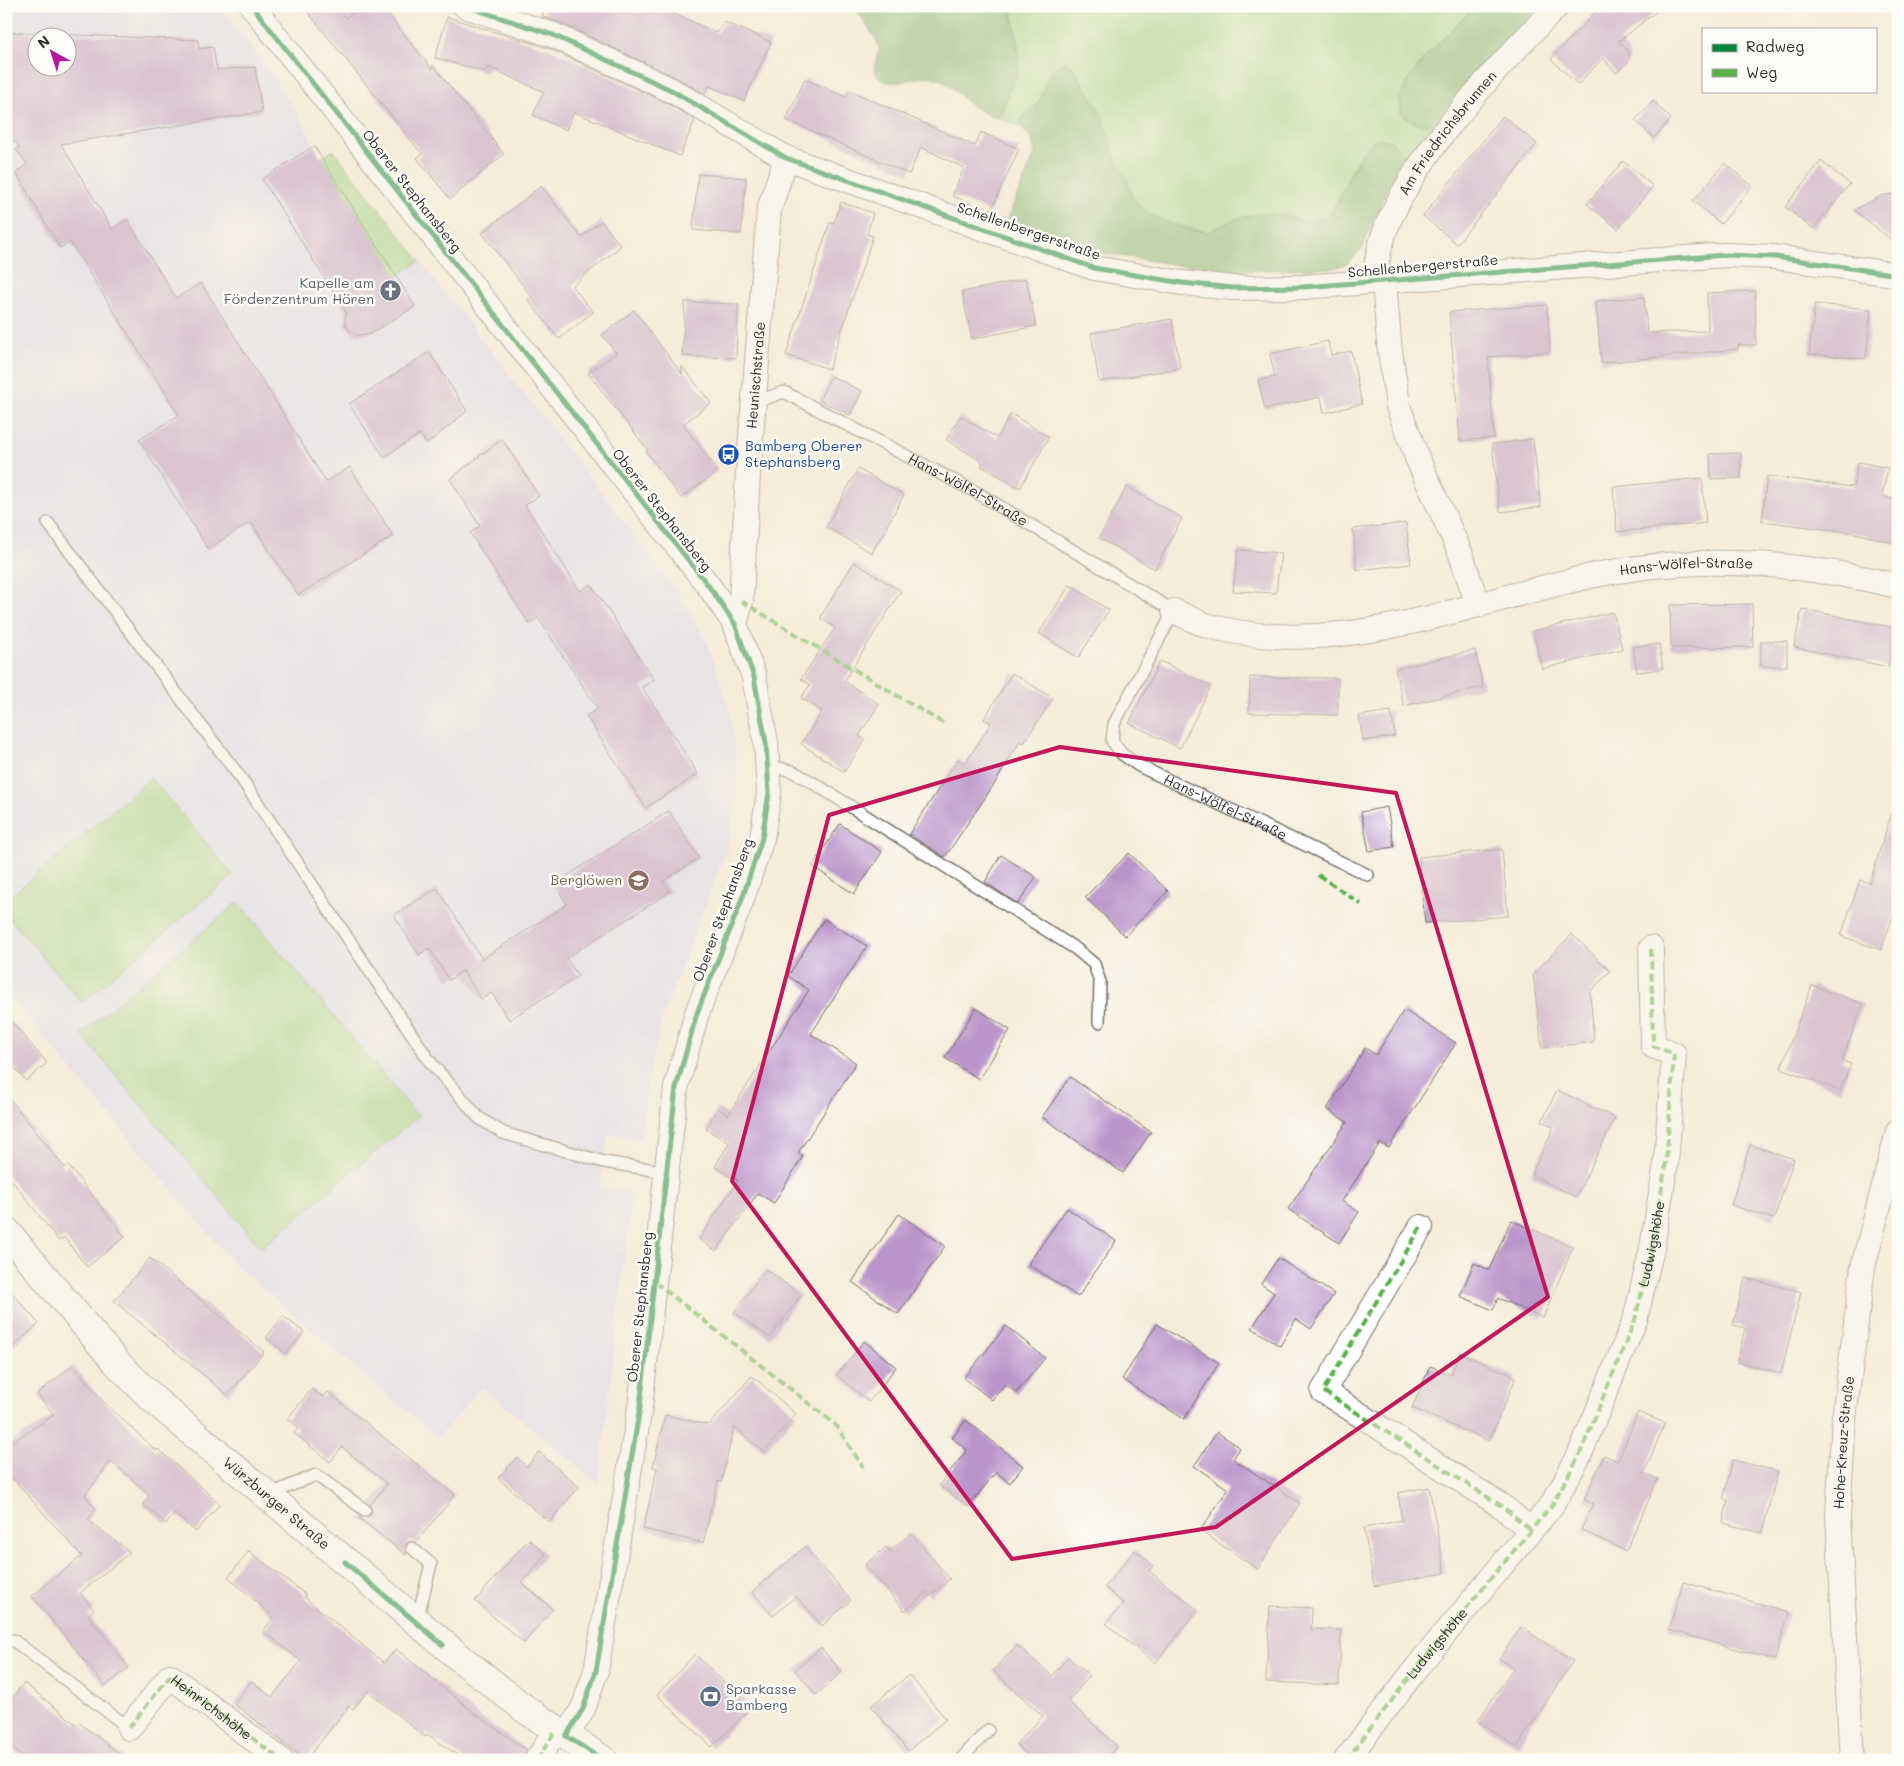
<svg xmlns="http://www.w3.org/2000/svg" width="1904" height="1766" font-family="Mali,sans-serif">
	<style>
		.built { fill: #d8d7f8; fill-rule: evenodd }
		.green { fill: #a0d688; stroke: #66805a }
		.forest { fill: #80b774; stroke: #567150 }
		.building { fill: #ba95cb; fill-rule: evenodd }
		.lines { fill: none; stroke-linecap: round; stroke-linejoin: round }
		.service-casing { stroke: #726f68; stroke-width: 14 }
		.minor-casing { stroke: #726f68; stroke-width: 26 }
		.tertiary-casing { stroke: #726f68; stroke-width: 30 }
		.service { stroke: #fff; stroke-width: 11 }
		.minor { stroke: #fff; stroke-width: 24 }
		.tertiary { stroke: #fff; stroke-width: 28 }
		.quiet { stroke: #56b246; stroke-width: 4; stroke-dasharray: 8 4; stroke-linecap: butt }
		.cycleway-casing { stroke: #fdfcf7; stroke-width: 8 }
		.cycleway { stroke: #00873e; stroke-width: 5 }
		.marked { fill: none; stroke: #c2185b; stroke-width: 4; stroke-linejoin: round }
		.labels { text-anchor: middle; stroke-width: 5; stroke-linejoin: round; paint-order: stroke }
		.street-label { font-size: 14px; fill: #2b2b2b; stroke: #fdfcf7 }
		.worship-label { font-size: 14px; fill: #5b616d; stroke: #fdfcf7; text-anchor: end }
		.transit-label { font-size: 14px; fill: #164399; stroke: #fdfcf7; text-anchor: start }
		.education-label { font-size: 14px; fill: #785e54; stroke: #fdfcf7; text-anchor: end }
		.service-label { font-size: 14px; fill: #4e5e75; stroke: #fdfcf7; text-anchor: start }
	</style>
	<rect width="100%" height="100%" fill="#fdfcf7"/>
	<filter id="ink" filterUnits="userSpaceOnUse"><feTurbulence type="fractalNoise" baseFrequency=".02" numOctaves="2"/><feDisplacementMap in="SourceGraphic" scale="10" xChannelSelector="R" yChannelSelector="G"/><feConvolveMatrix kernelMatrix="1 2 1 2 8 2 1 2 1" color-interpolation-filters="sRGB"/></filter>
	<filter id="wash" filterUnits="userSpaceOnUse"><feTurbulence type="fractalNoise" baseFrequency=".0096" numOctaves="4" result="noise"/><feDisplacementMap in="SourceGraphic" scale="20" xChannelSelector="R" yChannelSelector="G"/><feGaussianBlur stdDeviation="1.12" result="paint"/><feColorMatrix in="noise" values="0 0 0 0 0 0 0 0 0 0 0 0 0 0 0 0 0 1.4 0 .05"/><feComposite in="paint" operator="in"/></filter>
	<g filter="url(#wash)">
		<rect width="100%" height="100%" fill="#f6ecd9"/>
		<path class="built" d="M6,6H220L265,64L302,121L314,146L396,276L420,261L629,528L679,595L708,644L730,710L738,775L734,815L726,852L664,1012L648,1080L641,1139L608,1134L600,1187L632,1192L599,1484L482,1387L438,1438L234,1264L6,992ZM38,38H68V68H38Z"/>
		<path class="green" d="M1011,6H1475C1456,28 1389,85 1402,115L1415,123L1433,125L1406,157L1391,141L1376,138C1351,157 1346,194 1326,218C1300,228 1293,213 1272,214C1253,215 1223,223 1208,232L1166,223L1144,211L1132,197L1127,179L1115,158L1100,111L1073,68L1023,117L1020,126L1001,119L1019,46Z
			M333,150L420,261L397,276L322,158Z
			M151,778L233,875L82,1003L6,914V900Z
			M238,902L418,1116L261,1248L81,1034Z"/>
		<path class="forest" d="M854,6H1011L1019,57L1016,76L1004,103L1001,119C991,116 981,112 973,106C959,97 949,80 932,77C915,73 883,97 874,68L879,50L877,41Z
			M1475,6H1542L1495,52L1433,125C1347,119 1454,30 1475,6Z
			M1066,62L1073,68L1100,111L1115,158L1127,179L1132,197L1144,211L1155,218L1187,229L1208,232L1235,219L1257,214H1273L1303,222L1326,218L1334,209L1360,156L1376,138L1391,141L1406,157L1390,181L1362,249L1347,264L1334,268L1240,271L1177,265L1101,253L1049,237L1007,219L1035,154L1032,139L1020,126L1021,121C1024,115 1030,113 1035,107C1046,93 1045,67 1066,62Z"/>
		<g id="blocks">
			<path class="building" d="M303,6H337L346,18L361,6H381L432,69L433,65L504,154L450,199L417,158L422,154Z
				M546,6H657L717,33L725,22L771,42L744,101L709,86L705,94L677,78L559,22L542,17Z
				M1601,6H1663L1619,41L1629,52V61L1616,73L1603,58L1578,85L1551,59Z
				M447,17L548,48L665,102L695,120L680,156L574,112L566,130L533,115L544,92L488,67L486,72L435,58Z
				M6,32L198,40L199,49L213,47L217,70L255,67L262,112L61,144L112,229L127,219L176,298L201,283L326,482L350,467L393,536L298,595L251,522L208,549L139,440L179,415L70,242L60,248L16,173L27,164L16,150L19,146L6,134ZM38,38H68V68H38Z
				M805,79L846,97L849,90L975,146L981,132L1019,149L990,212L952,196L964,168L921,147L909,174L786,120Z
				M1653,101L1671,119L1654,138L1635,120Z
				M1503,116L1537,144L1457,244L1423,216Z
				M314,146L415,306L370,334L356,335L347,328L345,323L346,312L262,179Z
				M1623,161L1653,186L1618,229L1587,204Z
				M1821,161L1850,184L1813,229L1785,207Z
				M1725,163L1752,186L1721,224L1693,201Z
				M698,174L746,178L741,234L693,230Z
				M541,186L581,237L601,221L621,246L572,286L593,312L559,339L528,300L532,297L482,233Z
				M1898,194V245L1854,210L1883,195Z
				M841,202L873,213L867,234L873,236L829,369L786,355L830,222L834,223Z
				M1026,279L1036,326L972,339L962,292Z
				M1755,291L1756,345H1738V349L1601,363L1596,301L1644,297L1647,333L1708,331L1707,293Z
				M685,302L738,304L736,358L682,356Z
				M1815,304L1871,309L1866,359L1809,354Z
				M1547,305L1550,352L1488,357L1494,438L1460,441L1449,312Z
				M634,310L682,374V366L711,403L683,424L718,471L681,498L646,452L648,450L588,373L616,353L602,335Z
				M1172,319L1180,368L1099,382L1091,333Z
				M1328,341L1331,355L1351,351L1362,404L1324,413L1321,397L1265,409L1258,380L1275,377L1270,354Z
				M429,352L467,411L427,444L420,434L384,457L349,404Z
				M831,376L862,391L850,415L819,400Z
				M1011,414L1049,437L1020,488L981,466L983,462L946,440L960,416L997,438Z
				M502,439L539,496L525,505L580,591L591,584L654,680L642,687L698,774L646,808L586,716L598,709L538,618L529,624L470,533L480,526L450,479Z
				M1533,439L1541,507L1500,512L1492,444Z
				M1741,453V478L1711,479L1710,454Z
				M1858,462L1888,468L1882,496L1898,501V544L1855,533L1762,521L1767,476L1853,487Z
				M858,469L904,495L872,553L826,527Z
				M1702,478L1706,523L1617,532L1613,487Z
				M1127,487L1182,518L1155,569L1099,538Z
				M1406,523L1411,564L1357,570L1353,529Z
				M1238,550L1281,553L1276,593L1233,591Z
				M854,562L901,591L844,681L879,704L859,736L865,740L844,772L801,744L822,711L801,698L810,685L801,679L835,628L820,618Z
				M1070,585L1109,610L1078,658L1039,633Z
				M1752,604L1753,647L1671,648L1670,605Z
				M1802,609L1896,628L1888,667L1794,647Z
				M1613,612L1622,649L1542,669L1533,631Z
				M1761,641H1787V666H1761Z
				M1659,644L1663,669L1637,672L1633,647Z
				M1475,650L1483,687L1404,706L1395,669Z
				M1160,661L1211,686L1180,748L1129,723Z
				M1012,673L1053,698L1024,743L1020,741L995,783L945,857L909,834L958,759L965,764L991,723L984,719Z
				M1250,677L1338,678V715L1249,713Z
				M1391,711L1395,736L1363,741L1359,716Z
				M1387,807L1394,847L1369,851L1361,812Z
				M669,811L699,858L663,881L670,892L566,958L578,976L509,1020L492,993L481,999L463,971L449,980L429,948L419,955L394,915L437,888L482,959L567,904L554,884Z
				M1892,811H1898V902L1881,950L1841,936L1860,880L1870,883Z
				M840,824L882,852L854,894L812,866Z
				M1502,849L1508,916L1425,923L1419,857Z
				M1129,853L1168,891L1125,936L1085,897Z
				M1001,855L1036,877L1018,904L985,882Z
				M824,919L867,946L811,1034L856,1063L798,1153L803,1156L774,1203L758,1193L716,1251L699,1239L738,1181L715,1167L729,1143L706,1129L718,1108L728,1115L809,990L788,976Z
				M1572,934L1610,971L1590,992L1594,1042L1542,1048L1533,974Z
				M1812,985L1863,1004L1842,1061L1851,1064L1840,1091L1781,1068Z
				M976,1008L1010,1030L979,1079L945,1058Z
				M1404,1010L1456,1043L1389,1148L1380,1143L1342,1201L1359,1212L1339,1243L1288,1209L1347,1122L1327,1109L1365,1048L1376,1055Z
				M6,1015L47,1063L26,1081L6,1058Z
				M1070,1077L1151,1132L1123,1173L1042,1117Z
				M1557,1090L1615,1118L1576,1197L1531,1175L1554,1127L1542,1121Z
				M6,1094L65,1168L68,1165L125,1237L87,1267L64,1237L59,1241L6,1173Z
				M1750,1145L1794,1159L1774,1219L1731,1205Z
				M1067,1208L1116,1241L1078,1297L1028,1264Z
				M899,1214L945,1246L898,1314L852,1282Z
				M1511,1220L1573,1247L1543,1318L1498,1298L1493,1310L1460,1296L1474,1263L1489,1270Z
				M150,1258L264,1352L228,1395L114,1301Z
				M1278,1258L1334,1294L1311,1329L1296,1319L1280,1346L1252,1328L1274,1293L1261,1284Z
				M766,1269L801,1295L770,1338L734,1312Z
				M1745,1278L1801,1292L1781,1373L1737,1362L1745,1328L1733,1325Z
				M6,1286L39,1324L6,1352Z
				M283,1316L304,1332L286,1354L266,1338Z
				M1157,1324L1219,1363L1184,1419L1122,1379Z
				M1006,1326L1045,1358L1016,1393L1005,1384L992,1400L964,1378Z
				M864,1341L896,1367L869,1402L837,1375Z
				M1460,1353L1516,1377L1489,1441L1412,1408L1430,1366L1451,1375Z
				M73,1365L102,1400L156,1451L158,1449L220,1504L196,1532L175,1514L166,1524L143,1504L150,1495L111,1461L85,1495L96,1509L88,1520L130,1552L80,1593L94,1610L88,1615L129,1668L105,1686L32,1596L82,1556L6,1471V1446L54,1415L37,1394Z
				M752,1376L796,1414L764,1452L734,1427L721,1482L718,1481L703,1543L643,1529L657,1468L653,1467L665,1415L709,1425Z
				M312,1389L323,1397L328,1392L455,1495L416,1542L410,1541L406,1544V1555L359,1518L371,1515L372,1510L370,1505L387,1484L342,1447L330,1462L294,1433L298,1428L287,1419Z
				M1638,1412L1665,1423L1644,1473L1658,1479L1626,1551L1581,1530L1593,1504L1584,1500L1604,1455L1618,1461Z
				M966,1420L1023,1466L1010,1483L996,1472L968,1507L939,1485L967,1450L952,1438Z
				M1217,1432L1240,1448L1233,1459L1300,1503L1258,1569L1200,1531L1228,1489L1194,1466Z
				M539,1452L579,1487L549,1522L498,1478L517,1457L527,1467Z
				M1733,1460L1778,1471L1762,1533L1723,1523L1728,1500L1723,1499Z
				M1429,1487L1445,1573L1374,1586L1364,1528L1402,1520L1398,1493Z
				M911,1533L950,1579L930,1596L927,1592L905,1611L865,1565L886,1547L890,1551Z
				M529,1539L546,1554L522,1583L553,1609L524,1643L475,1601Z
				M805,1547L851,1600L822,1626L796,1596L773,1616L752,1592Z
				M1135,1550L1153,1565L1149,1571L1198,1610L1155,1663L1106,1624L1123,1603L1105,1587Z
				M249,1551L306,1595L304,1597L384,1663L396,1649L477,1715L527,1750L523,1760H465L427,1734L425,1737L368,1691L353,1709L349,1706L306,1760L234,1704L251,1681L272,1697L301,1661L263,1631L274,1617L228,1577Z
				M1683,1582L1789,1612L1775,1660L1669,1630Z
				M1270,1606L1312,1608L1311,1629L1341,1630L1339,1685L1266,1682Z
				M1521,1627L1573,1661L1517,1747L1478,1721L1513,1668L1499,1659Z
				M1017,1645L1052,1676L1068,1657L1090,1676L1068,1701L1117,1746L1104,1760H1033L1016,1744L1043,1716L993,1671Z
				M821,1648L842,1672L816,1695L795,1670Z
				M695,1654L751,1708L712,1747L657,1695Z
				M909,1675L946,1719L908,1751L871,1706Z
				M24,1683L77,1725L79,1723L128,1760H27L6,1744V1705Z"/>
		</g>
	</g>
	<g filter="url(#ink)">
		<use href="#blocks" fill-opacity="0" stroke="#726f68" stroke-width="1"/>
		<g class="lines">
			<defs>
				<g id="service">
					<path id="s1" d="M755,402L784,392L974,491L1174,611L1114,724L1112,741L1122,754L1139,766L1368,875"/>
					<path d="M48,523L243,781L431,1063L479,1118L503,1133L604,1162L666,1172"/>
					<path d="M767,765L792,771L815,784L1076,949L1094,964L1100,982L1099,1022"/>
					<path d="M268,1495L316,1475L365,1510"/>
					<path d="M412,1548L431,1564L417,1620"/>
					<path d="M13,1640L129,1728"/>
					<path d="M960,1760L988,1730"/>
				</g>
				<g id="minor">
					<path d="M252,6L708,585L735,624L754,677L766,743L769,793L762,838L742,899L697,1013L676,1088L640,1407L596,1671L583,1709L566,1736"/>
					<path d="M465,6L553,35L671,90L786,158L1094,268L1182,283L1233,288L1303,287L1726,255L1775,257L1898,275"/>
					<path id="s2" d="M1376,281C1371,195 1499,66 1557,6"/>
					<path d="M1384,281L1389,343L1398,406L1418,460L1460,552L1478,605"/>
					<path id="s3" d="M1174,611C1186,616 1197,623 1209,626C1345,662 1475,598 1606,573C1704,554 1801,563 1898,586"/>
					<path id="s4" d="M735,624L741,601L748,474L769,210L786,158"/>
					<path d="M1421,1227L1323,1391L1503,1507L1531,1530"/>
					<path d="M129,1728L170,1676L281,1760"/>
					<path d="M537,1760L556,1730"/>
					<path id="s5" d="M1346,1760L1418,1666L1552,1505L1579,1456L1635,1320L1652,1248L1666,1163L1674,1054L1653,1046L1651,948"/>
					<path id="s6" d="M1852,1760L1838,1516L1844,1418L1863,1267L1898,1131"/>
				</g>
				<g id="tertiary">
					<path id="s7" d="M6,1231L116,1362L153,1399L460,1658L525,1709L603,1760"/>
				</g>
			</defs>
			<use href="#service" class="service-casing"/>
			<use href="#minor" class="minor-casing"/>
			<use href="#tertiary" class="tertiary-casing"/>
			<use href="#service" class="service"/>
			<use href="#minor" class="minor"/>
			<use href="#tertiary" class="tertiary"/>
			<g class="quiet">
				<path d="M741,601L946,725"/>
				<path d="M1318,875L1361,904"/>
				<path d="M1421,1227L1323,1391L1503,1507L1531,1530"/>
				<path d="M655,1282L835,1424L863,1467"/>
				<path id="s8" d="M129,1728L170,1676L281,1760"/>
				<path d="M537,1760L556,1730"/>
				<path d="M1346,1760L1418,1666L1552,1505L1579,1456L1635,1320L1652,1248L1666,1163L1674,1054L1653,1046L1651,948"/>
			</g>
			<defs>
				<path id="cycleway" d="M252,6L708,585L735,624L754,677L766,743L769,793L762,838L742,899L697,1013L676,1088L640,1407L596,1671L583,1709L566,1736L603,1760
					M465,6L553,35L671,90L786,158L1094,268L1182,283L1233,288L1303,287L1726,255L1775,257L1898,275
					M345,1562L443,1645"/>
			</defs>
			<use href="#cycleway" class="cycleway-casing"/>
			<use href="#cycleway" class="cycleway"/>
		</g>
	</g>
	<path d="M0 0H1904V1766H0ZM1060,747L1396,793L1548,1297L1216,1527L1012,1559L732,1181L829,815Z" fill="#f6ecd9" fill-opacity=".55" fill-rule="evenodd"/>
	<path class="marked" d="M1060,747L1396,793L1548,1297L1216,1527L1012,1559L732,1181L829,815Z"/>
	<defs>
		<symbol id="church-disc" viewBox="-11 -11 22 22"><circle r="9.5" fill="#6b7280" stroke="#fdfcf7"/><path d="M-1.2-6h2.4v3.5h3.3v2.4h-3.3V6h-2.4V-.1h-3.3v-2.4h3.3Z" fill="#fff"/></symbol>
		<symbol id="bus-disc" viewBox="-11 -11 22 22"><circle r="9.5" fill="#1a4fb4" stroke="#fdfcf7"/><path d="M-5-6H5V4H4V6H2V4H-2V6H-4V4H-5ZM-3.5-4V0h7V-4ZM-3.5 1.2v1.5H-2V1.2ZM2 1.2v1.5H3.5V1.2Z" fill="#fff"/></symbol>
		<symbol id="school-disc" viewBox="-11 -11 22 22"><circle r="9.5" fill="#8d6e63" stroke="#fdfcf7"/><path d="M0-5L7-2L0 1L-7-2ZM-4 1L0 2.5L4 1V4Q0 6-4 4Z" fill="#fff"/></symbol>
		<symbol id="bank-disc" viewBox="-11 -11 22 22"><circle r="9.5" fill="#5c6f8a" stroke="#fdfcf7"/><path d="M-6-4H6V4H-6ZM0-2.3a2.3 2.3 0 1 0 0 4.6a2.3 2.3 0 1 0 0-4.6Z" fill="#fff"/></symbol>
	</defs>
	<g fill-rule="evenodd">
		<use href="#church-disc" x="378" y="278" width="25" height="25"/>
		<use href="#bus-disc" x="716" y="442" width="25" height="25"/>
		<use href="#school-disc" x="626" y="868" width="25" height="25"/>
		<use href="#bank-disc" x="698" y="1684" width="25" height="25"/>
	</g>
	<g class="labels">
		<g class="street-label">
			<text dy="5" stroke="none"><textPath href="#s2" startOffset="168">Am Friedrichsbrunnen</textPath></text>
			<text transform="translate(412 191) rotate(52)" y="5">Oberer Stephansberg</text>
			<text transform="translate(1029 231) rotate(19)" y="5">Schellenbergerstraße</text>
			<text transform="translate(1423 266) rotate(-5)" y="5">Schellenbergerstraße</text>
			<text dy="5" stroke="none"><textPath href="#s4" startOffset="250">Heunischstraße</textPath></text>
			<text dy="5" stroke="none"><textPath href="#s1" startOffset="239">Hans-Wölfel-Straße</textPath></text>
			<text transform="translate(662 510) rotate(52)" y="5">Oberer Stephansberg</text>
			<text dy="5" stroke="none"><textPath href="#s3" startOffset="524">Hans-Wölfel-Straße</textPath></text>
			<text dy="5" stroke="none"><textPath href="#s1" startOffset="756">Hans-Wölfel-Straße</textPath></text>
			<text transform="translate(723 910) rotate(-70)" y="5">Oberer Stephansberg</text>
			<text dy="5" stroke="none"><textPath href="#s5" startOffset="609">Ludwigshöhe</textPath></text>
			<text transform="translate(640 1307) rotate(-84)" y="5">Oberer Stephansberg</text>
			<text dy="5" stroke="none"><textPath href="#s6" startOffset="318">Hohe-Kreuz-Straße</textPath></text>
			<text dy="5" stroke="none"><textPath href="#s7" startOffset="385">Würzburger Straße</textPath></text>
			<text dy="5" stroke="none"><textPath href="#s5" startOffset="148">Ludwigshöhe</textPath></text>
			<text dy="5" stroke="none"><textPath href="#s8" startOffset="118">Heinrichshöhe</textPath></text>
		</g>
		<g class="worship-label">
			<text x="374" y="288">Kapelle am<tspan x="374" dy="16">Förderzentrum Hören</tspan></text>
		</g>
		<g class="transit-label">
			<text x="745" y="451">Bamberg Oberer<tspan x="745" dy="16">Stephansberg</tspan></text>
		</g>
		<g class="education-label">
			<text x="622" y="885">Berglöwen</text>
		</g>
		<g class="service-label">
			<text x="726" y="1694">Sparkasse<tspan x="726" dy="16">Bamberg</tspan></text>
		</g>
	</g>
	<rect width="1904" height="1766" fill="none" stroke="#fdfcf7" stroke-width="25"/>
	<rect x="1702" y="28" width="175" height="65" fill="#fdfcf7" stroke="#a9a8a5"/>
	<rect x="1712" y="44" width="25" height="8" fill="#00873e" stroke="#a9a8a5"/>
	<text x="1746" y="52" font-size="15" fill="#2b2b2b">Radweg</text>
	<rect x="1712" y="69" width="25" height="8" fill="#56b246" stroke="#a9a8a5"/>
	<text x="1746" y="78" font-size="15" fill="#2b2b2b">Weg</text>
	<g transform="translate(52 52) rotate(321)"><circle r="24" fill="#fdfcf7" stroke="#a9a8a5"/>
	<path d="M0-4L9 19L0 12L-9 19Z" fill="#b5179e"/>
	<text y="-8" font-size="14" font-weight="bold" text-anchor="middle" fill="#2b2b2b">N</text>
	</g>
</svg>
